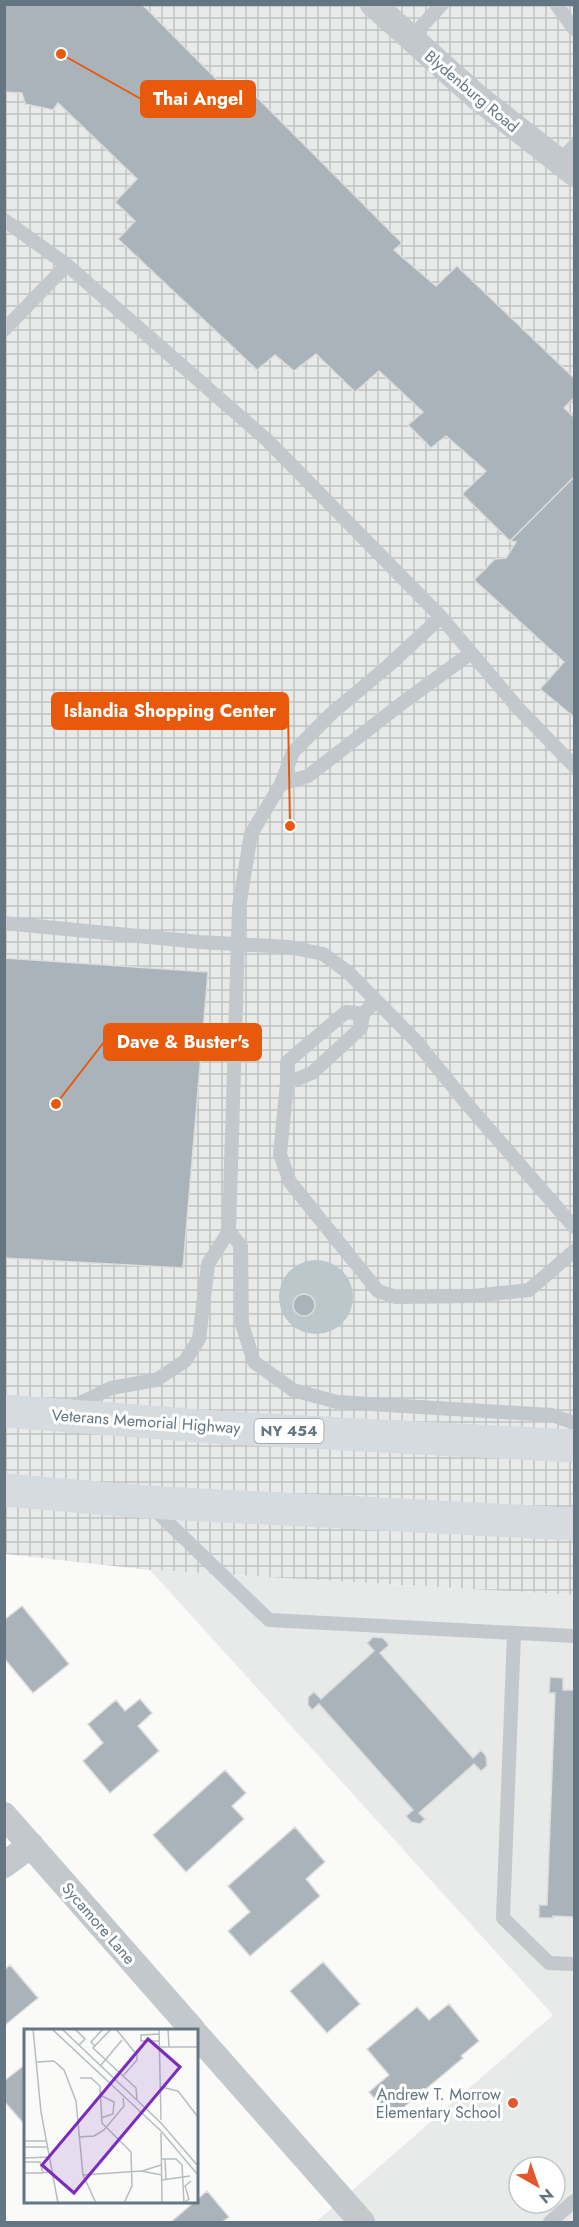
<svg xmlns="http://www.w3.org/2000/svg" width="579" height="2227" font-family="Jost,sans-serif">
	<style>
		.built { fill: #e8e9e9; fill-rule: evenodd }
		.industrial { fill: url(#industrial-grid) }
		.water { fill: #bbc7cb }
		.building { fill: #aab3b9; stroke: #dcdcda; stroke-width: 1.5 }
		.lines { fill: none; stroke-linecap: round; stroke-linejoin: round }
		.lane { stroke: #c3c8cc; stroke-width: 14 }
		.street { stroke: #c3c8cc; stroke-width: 26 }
		.highway { stroke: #d6dbdf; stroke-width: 33 }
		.poi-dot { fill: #e4572e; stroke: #fff; stroke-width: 2 }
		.labels { text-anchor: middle; stroke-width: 6; stroke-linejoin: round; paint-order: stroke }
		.shield { fill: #fff; stroke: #939fa8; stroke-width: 1.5 }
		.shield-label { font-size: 15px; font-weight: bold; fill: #657683 }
		.street-label { font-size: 16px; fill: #657683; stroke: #fff }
		.poi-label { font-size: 16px; fill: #657683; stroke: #fff; text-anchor: end }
		.inset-road { fill: none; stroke: #b5bdc2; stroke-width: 1.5 }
		.view { fill: #7b2cbf; fill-opacity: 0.15; stroke: #7b2cbf; stroke-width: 3 }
		.inset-edge { fill: none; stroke: #657683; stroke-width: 3 }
		.leader { fill: none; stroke: #e8590c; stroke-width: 2 }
		.callout-dot { fill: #e8590c; stroke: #fff; stroke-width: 2 }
		.callout { fill: #e8590c; stroke: #e8590c; stroke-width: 2 }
		.callout-label { font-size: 18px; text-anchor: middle; font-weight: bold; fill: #fff }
	</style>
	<defs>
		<pattern id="industrial-grid" width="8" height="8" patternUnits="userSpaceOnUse" patternTransform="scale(1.5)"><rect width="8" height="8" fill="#e8e9e9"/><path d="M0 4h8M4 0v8" fill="none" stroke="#c0c1c2"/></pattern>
	</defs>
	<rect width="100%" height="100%" fill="#fafaf8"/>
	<path class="built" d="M150,1570L574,1595V2222H316L553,2015ZM519,2167H555V2203H519Z"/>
	<path class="industrial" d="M5,5H574V1595L150,1570L5,1554Z"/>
	<path class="water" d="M279 1297a37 37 0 1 1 74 0a37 37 0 1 1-74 0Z"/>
	<path class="building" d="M4,4H142L230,93L241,81L402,243L394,250L436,286L457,266L574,378V398L564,408L574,417V477L510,541L462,494L486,471L446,436L431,448L408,425L423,412L379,371L355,392L316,354L294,371L275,355L257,370L118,239L135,221L115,202L137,179L58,103L53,110L25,104L22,93L4,92Z
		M574,477V717L540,689L564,662L474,580L495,559L506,558L516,542L510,541Z
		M4,958L208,972L183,1268L4,1258Z
		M293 1305a11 11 0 1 1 22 0a11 11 0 1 1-22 0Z
		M22,1606L69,1664L33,1693L4,1658V1620Z
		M373,1637L383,1638L389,1645L380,1653L473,1758L481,1750L486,1756L487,1766L481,1771L474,1764L419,1813L425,1819L420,1824L411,1822L406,1816L413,1810L319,1704L312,1710L308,1705V1697L314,1692L321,1699L374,1651L367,1643Z
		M550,1677L563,1678V1690H574V1917L553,1916V1918H539V1905H547L555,1693H549Z
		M140,1699L152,1713L138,1726L159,1751L110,1793L83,1761L103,1743L88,1724L116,1700L125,1711Z
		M225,1770L246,1793L232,1806L244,1819L186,1872L153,1835Z
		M295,1827L325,1862L306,1879L320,1896L250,1956L228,1931L250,1912L228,1886Z
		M323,1962L360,2004L327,2033L290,1991Z
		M10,1965L38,1998L4,2026V1970Z
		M449,2004L479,2041L461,2056L463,2058L391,2118L369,2092L389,2075L367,2049L417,2007L429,2020Z
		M26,2064V2126L4,2101V2081Z
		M207,2191L229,2217L222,2222H171Z"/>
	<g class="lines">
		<path class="lane" d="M556,4L574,29
			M411,38L442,4
			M559,162L574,146
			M4,220L67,265L268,441L441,617L517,707L574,766
			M4,330L67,265
			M281,784L308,776L405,701L471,653
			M4,923L200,942L289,947L323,954L349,973L416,1041L467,1104L574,1227
			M376,1001L363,1014L361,1028L312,1073L287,1083L280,1154L290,1182L378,1291L396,1297L473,1296L529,1290L574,1251
			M287,1083V1062L346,1012L363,1014
			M229,1231L241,1246L242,1324L254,1362L293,1390L337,1402L552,1415L574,1423
			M70,1408L111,1388L156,1380L185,1361L199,1339L208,1264L229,1231L239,907L251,834L281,784L293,752L332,713L388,666L441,617
			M152,1507L269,1620L574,1636
			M514,1633L503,1918L549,1963L574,1964
			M550,2222L574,2201"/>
		<path class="street" d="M373,4L477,97L574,173
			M4,1815L193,2030
			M4,1865L31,1845
			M196,2034L362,2222"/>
		<path class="highway" d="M4,1411L229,1428L574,1446
			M4,1490L146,1502L574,1524"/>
	</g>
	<circle class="poi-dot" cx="513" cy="2103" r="6"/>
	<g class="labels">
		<rect class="shield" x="254.5" y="1419" width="69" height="24" rx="4.5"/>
		<g class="shield-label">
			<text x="289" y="1436">NY 454</text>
		</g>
		<g class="street-label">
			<text transform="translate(472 91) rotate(40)" y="6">Blydenburg Road</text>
			<text transform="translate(146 1421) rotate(4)" y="6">Veterans Memorial Highway</text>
			<text transform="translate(99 1923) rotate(49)" y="6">Sycamore Lane</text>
		</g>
		<g class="poi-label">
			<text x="501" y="2100">Andrew T. Morrow<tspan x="501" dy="18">Elementary School</tspan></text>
		</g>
	</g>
	<g transform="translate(24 2029)">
		<rect width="174" height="174" fill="#fafaf8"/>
		<path class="inset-road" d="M9,0L17,83L34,174M28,0L137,102L174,146M38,0L137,94L174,137M51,0L61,10L55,16M87,0L69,19L112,59L113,70M92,0L113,26V31L99,47M135,0L137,91M144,0L145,18M135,12H117V6L135,5M71,17L67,13L79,0M136,18H174M13,33L30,32L40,41L52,72L59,146L72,174M77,36L98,11M56,49H67L76,57L78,94L107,123L108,157L100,174M137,58L154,62L174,88M76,66L90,73L89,85L77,89M137,104L138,174M55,108L70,107L80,101L100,77L99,69M0,112H23M0,118H24M0,129L26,128M137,130H152L158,136L160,174M141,130L142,151M0,133H16L19,144L29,142M118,142L137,136M0,144H19M59,146L117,142L138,146M138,151L166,147M160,174L165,170L161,157L167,152"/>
		<path class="view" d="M124,10L156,38L50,164L18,136Z"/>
		<rect width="174" height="174" class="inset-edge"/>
	</g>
	<path class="leader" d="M61 54L141 99M290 826L288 711M56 1104L104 1042"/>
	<g class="callout-dot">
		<circle cx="61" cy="54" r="6"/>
		<circle cx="290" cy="826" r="6"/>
		<circle cx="56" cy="1104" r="6"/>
	</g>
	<g class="callout">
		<rect x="141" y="81" width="114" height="36" rx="6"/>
		<rect x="52" y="693" width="236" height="36" rx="6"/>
		<rect x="104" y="1024" width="157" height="36" rx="6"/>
	</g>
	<g class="callout-label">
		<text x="198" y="105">Thai Angel</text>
		<text x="170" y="717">Islandia Shopping Center</text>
		<text x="183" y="1048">Dave &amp; Buster's</text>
	</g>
	<rect width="579" height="2227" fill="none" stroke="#657683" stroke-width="12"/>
	<g transform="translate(537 2185) rotate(140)"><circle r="28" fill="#ffffff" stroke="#c1c8cd" stroke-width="1.5"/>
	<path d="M0-4.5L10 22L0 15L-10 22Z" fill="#e4572e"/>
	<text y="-9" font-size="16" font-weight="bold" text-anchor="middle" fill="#657683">N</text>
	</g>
</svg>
